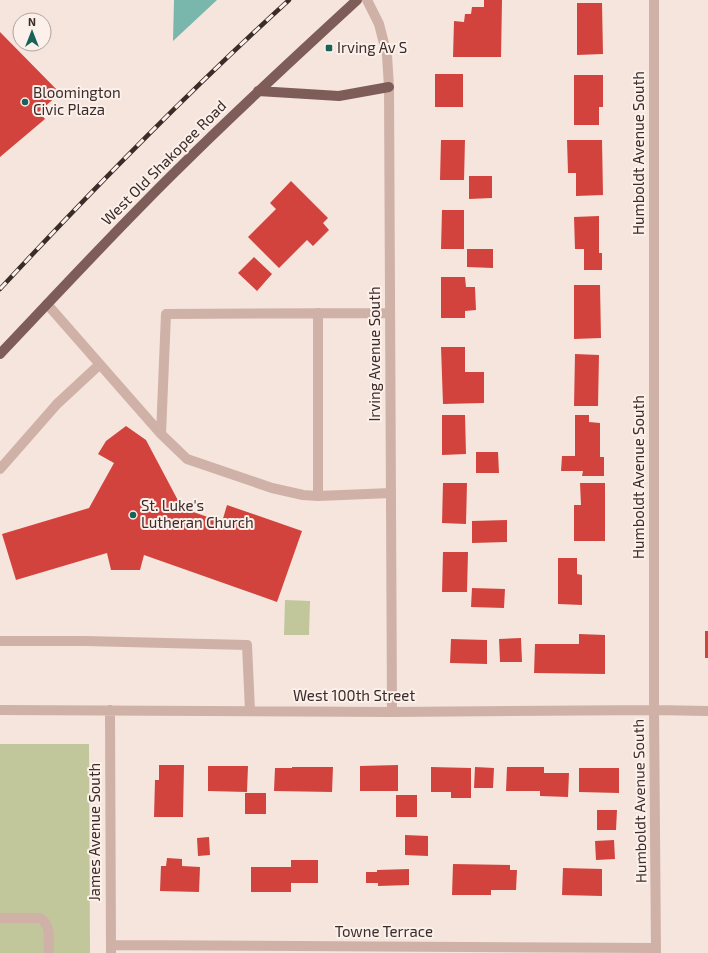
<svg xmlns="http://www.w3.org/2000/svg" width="708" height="953" font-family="'Exo 2',sans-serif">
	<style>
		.green { fill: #c1c69b }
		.water { fill: #79b6ac }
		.building { fill: #d3433e }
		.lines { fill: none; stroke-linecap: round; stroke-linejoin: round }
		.minor { stroke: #cfb1a7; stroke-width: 10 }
		.major { stroke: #7e5d58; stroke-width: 10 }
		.rail-casing { stroke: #3b2b29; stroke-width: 4.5 }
		.rail { stroke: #fcf0eb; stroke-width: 3; stroke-dasharray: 9; stroke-linecap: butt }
		.poi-dot { fill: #196257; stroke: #fcf0eb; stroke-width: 1.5 }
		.labels { text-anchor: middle; stroke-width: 4; stroke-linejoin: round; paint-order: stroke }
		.poi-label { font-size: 15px; fill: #3b2b29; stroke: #fcf0eb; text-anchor: start }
		.street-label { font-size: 15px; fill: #3b2b29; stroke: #fcf0eb }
	</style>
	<rect width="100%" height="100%" fill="#f5e5dd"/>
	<path class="green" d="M285,600L310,601L309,635H284Z
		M0,744H89L90,953H0Z"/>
	<path class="water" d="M174,0H217L173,41Z"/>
	<path class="building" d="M484,0H502L501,57H453L454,21L464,22L465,14H471L472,7H484Z
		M577,3H602L603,54L577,55Z
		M0,32L60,93L39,112L45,119L0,157Z
		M435,74H463V107H435Z
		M574,75H603V107H599V125H574Z
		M441,140H465L464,180H440Z
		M567,140H602L603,195L576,196V173H568Z
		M469,176H492V198L469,199Z
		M291,181L328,218L323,223L329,230L313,246L307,240L279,268L248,237L276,209L270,203Z
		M442,210H464V249H441Z
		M599,216V253H602V270H584V249H575L574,217Z
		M467,249H493V268L467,267Z
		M254,257L272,274L257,291L238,273Z
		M441,277H465L466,287H475L476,310L465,311V318H441Z
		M574,285H600L601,338L574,339Z
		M441,347H465V372H484V403L443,404Z
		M575,354L599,355L598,406H574Z
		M442,415H465L466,454L442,455Z
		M575,415H589V422L600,423V457H604V476H582L583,471H561L562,456H575Z
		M126,426L146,440L182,508L222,522L227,505L302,531L277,602L144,555L140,570H111L107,553L16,580L2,534L89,508L114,463L98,454L106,441Z
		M476,452H498L499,473H476Z
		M443,483H467L466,524L442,523Z
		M580,483H605V541H574V505H581Z
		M507,520V542L472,543V521Z
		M443,552H468L467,592H442Z
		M558,558H577V574L582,575V605L558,604Z
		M472,588L505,589L504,608L471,607Z
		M705,631H708V658H705Z
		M579,634L605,635V674L534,673L535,644H579Z
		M521,638L522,662H500L499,639Z
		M451,639L487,640V664L450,663Z
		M159,765H184L183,817H154L155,780H159Z
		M398,765V791H360V766Z
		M208,766H248L247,792L208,791Z
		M292,767H333L332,792L274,791L275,768H292Z
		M431,767L471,768V798H451V792H431Z
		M475,767L494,768L493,788H474Z
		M507,767H544V773H569L568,797L540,796V791H506Z
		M579,768H619V793L579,792Z
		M245,793H266V814H245Z
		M396,795H417V817H396Z
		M597,810H617L616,830H597Z
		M405,835L428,836V856L405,855Z
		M209,837L210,855L198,856L197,838Z
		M614,840L615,859L596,860L595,841Z
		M167,858L182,859V866L200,867L199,892L160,891L161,866H166Z
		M291,860H318V883H291V892H251V867H291Z
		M453,864L510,865V870H517L516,890H491V895H452Z
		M563,868L602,869V896L562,895Z
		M409,869V885L378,886V883H366V872H377V870Z"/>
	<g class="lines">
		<path class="minor" d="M367,0L379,24L387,55L389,87L392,712
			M654,0V710L656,953
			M47,304L161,434
			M318,313V496L391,493
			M0,469L57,404L99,365
			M318,496L303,495L272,488L187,459L161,434L166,314L390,313
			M0,641H85L247,645L250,711
			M0,710L392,712L654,710L708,711
			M110,710L111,953
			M0,918H40C52,925 48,941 49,953
			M111,945L656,948"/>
		<path class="major" d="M258,91L339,96L389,87
			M0,354C58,293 116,230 176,171C235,112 296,56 357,0"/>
		<defs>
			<path id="rail" d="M0,289C93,189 188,92 289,0"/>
		</defs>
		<use href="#rail" class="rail-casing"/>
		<use href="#rail" class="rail"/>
	</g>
	<g class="poi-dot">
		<rect x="325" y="44" width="8" height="8" rx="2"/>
		<circle cx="25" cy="102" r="4"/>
		<circle cx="133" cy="515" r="4"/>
	</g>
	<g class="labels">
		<g class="poi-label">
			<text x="337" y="53">Irving Av S</text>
			<text x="33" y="98">Bloomington<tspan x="33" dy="17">Civic Plaza</tspan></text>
			<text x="141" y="511">St. Luke's<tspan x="141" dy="17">Lutheran Church</tspan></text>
		</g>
		<g class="street-label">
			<text transform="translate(639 153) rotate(-90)" y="5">Humboldt Avenue South</text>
			<text transform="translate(164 163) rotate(-45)" y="5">West Old Shakopee Road</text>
			<text transform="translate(375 354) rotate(-90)" y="5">Irving Avenue South</text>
			<text transform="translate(639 477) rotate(-90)" y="5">Humboldt Avenue South</text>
			<text x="354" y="701">West 100th Street</text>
			<text transform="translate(640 801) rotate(-91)" y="5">Humboldt Avenue South</text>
			<text transform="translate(95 832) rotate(-90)" y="5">James Avenue South</text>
			<text x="384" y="937">Towne Terrace</text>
		</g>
	</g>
	<g transform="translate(32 32)"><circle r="19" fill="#fcf0eb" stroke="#afa19d"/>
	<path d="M0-3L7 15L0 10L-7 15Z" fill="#196257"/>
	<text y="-6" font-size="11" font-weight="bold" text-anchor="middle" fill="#3b2b29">N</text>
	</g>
</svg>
